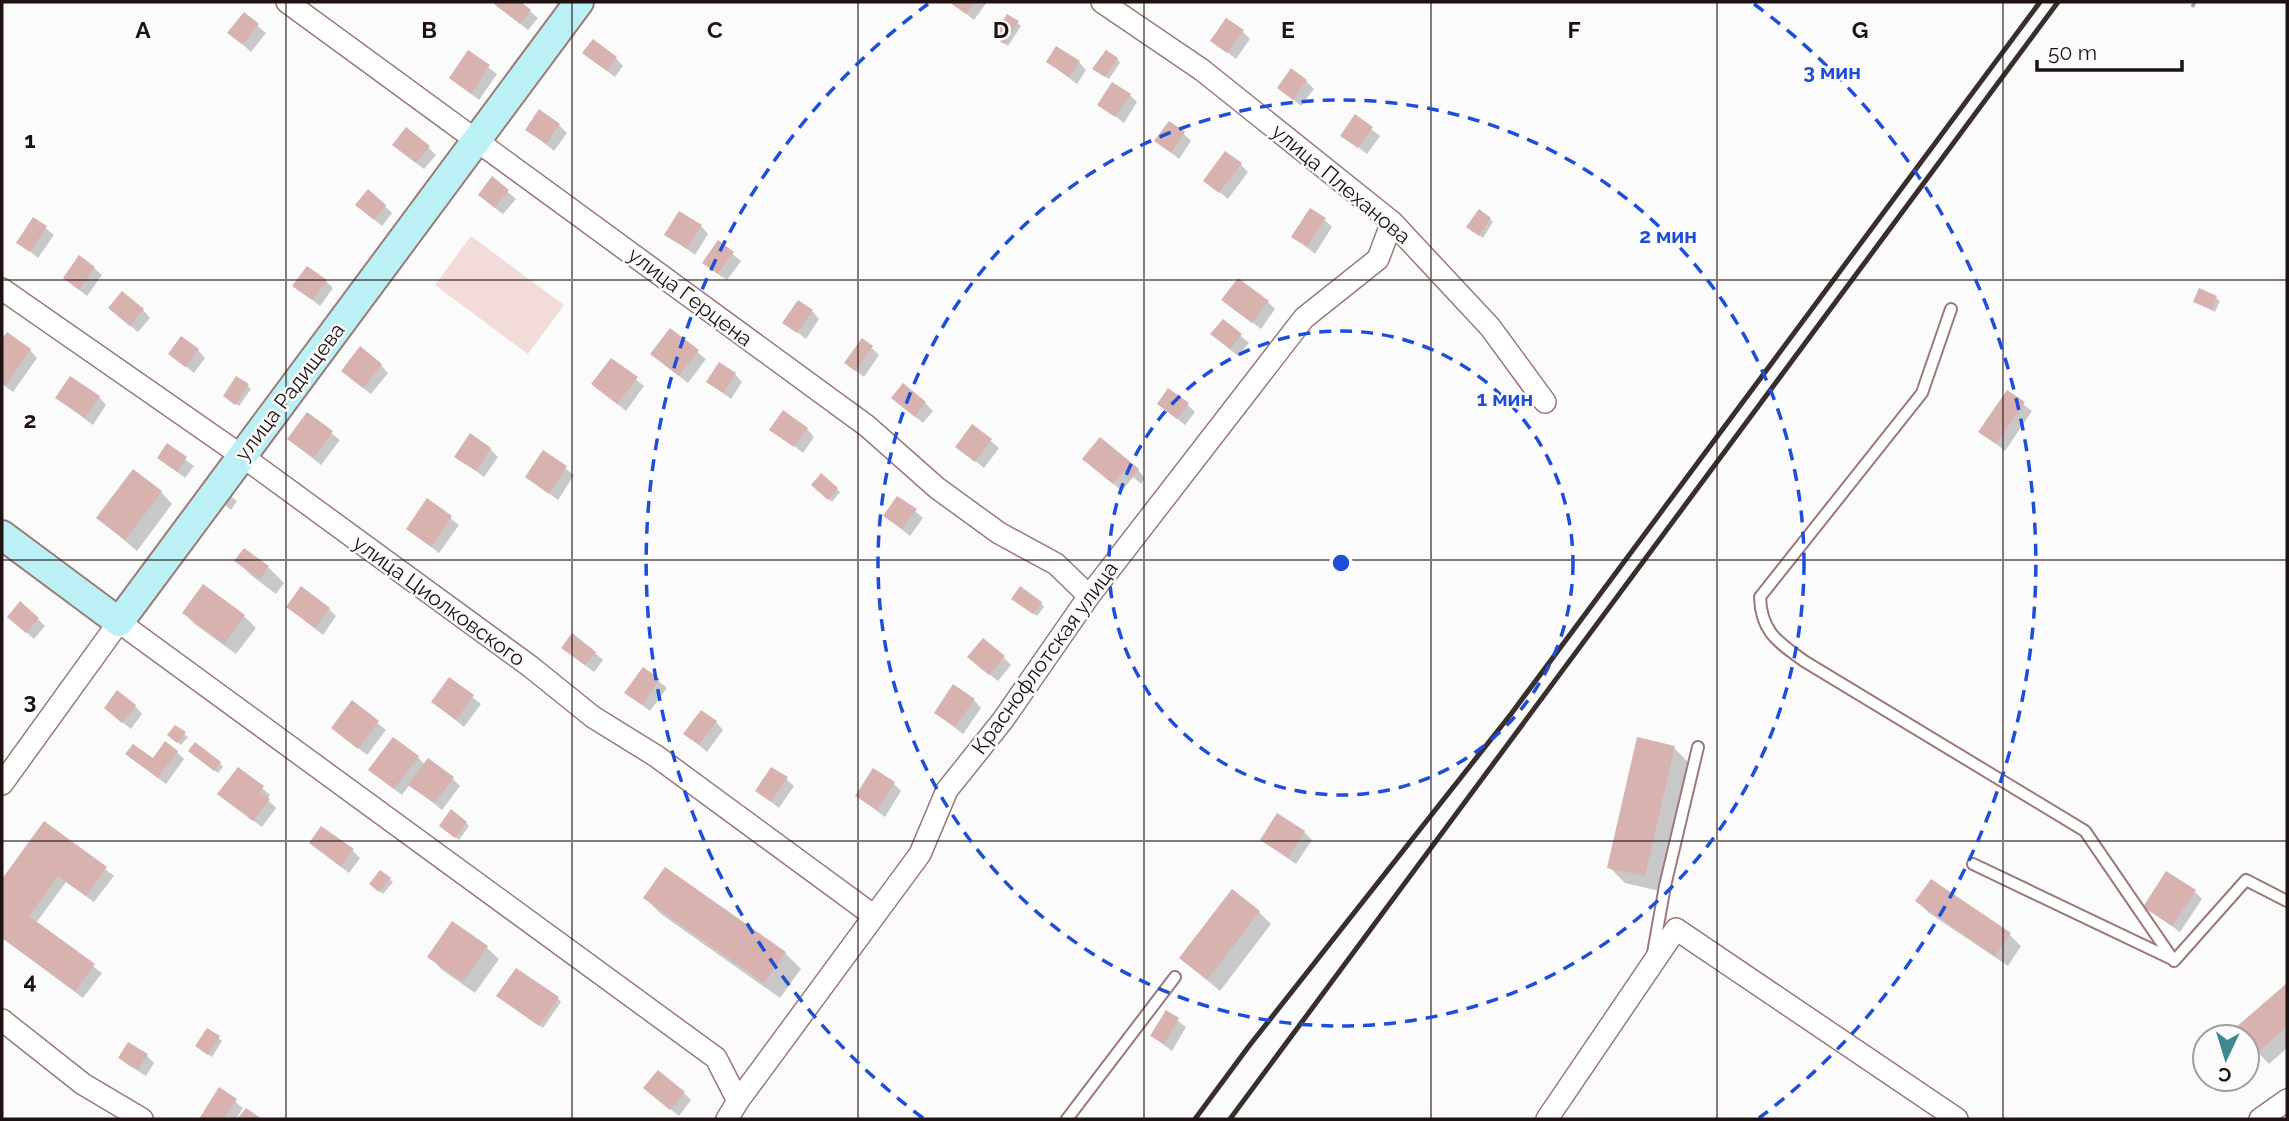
<svg xmlns="http://www.w3.org/2000/svg" width="2289" height="1121" font-family="Raleway,sans-serif">
	<style>
		.green { fill: #f2dcda }
		.shadow { fill: #0003 }
		.building { fill: #d7b2af }
		.lines { fill: none; stroke-linecap: round; stroke-linejoin: round }
		.lane-casing { stroke: #9b7977; stroke-width: 14 }
		.street-casing { stroke: #9b7977; stroke-width: 24 }
		.secondary-casing { stroke: #9b7977; stroke-width: 32 }
		.path { stroke: #aaa5a5; stroke-width: 3.5; stroke-dasharray: 7 3.5; stroke-linecap: butt }
		.lane { stroke: #fff; stroke-width: 10 }
		.street { stroke: #fff; stroke-width: 21 }
		.secondary { stroke: #bbf1f5; stroke-width: 28 }
		.rail { stroke: #3a2e2d; stroke-width: 5 }
		.grid { fill: none; stroke: #1f1211; stroke-width: 2; stroke-opacity: 0.55 }
		.ring { fill: none; stroke: #1d4ed8; stroke-width: 3.5; stroke-dasharray: 12 9 }
		.labels { text-anchor: middle; stroke-width: 5; stroke-linejoin: round; paint-order: stroke }
		.street-label { font-size: 21px; fill: #1f1211; stroke: #fbfbfb }
		.grid-label { font-size: 23px; text-anchor: middle; font-weight: bold; fill: #1f1211; stroke: #fbfbfb; stroke-width: 5; stroke-linejoin: round; paint-order: stroke }
		.centre { fill: #1d4ed8; stroke: #fbfbfb; stroke-width: 3.5 }
		.ring-label { font-size: 21px; text-anchor: middle; font-weight: bold; fill: #1d4ed8; stroke: #fbfbfb; stroke-width: 5; stroke-linejoin: round; paint-order: stroke }
	</style>
	<rect width="100%" height="100%" fill="#fbfbfb"/>
	<path class="green" d="M471,236L564,305L528,354L435,285Z"/>
	<path class="shadow" d="M498,2H519L538,18L528,30L504,11L496,4Z
		M951,2H987L974,20Z
		M244,14L266,33L251,52L230,33Z
		M1018,23L1021,26L1008,46L998,39Z
		M1243,32L1250,39L1236,59L1212,40Z
		M468,52L497,74L479,100L451,78Z
		M616,58L623,66L615,77L592,60Z
		M1117,59L1120,63L1109,79L1098,72Z
		M1048,62H1079L1086,70L1077,84Z
		M1306,81L1314,89L1301,106L1279,88Z
		M1130,95L1137,102L1124,123L1099,104Z
		M1355,116L1380,136L1367,154L1342,135Z
		M559,125L567,133L554,151L527,129Z
		M1184,134L1191,141L1179,159L1157,141Z
		M428,147L436,155L424,169L402,152Z
		M1240,164L1248,172L1228,199L1206,181Z
		M492,179L516,199L503,214L487,202Z
		M385,206L392,213L382,226L365,212Z
		M34,219L54,235L38,258L19,242Z
		M1490,219L1493,222L1483,238L1472,230Z
		M1325,220L1332,227L1315,254L1294,237Z
		M701,226L708,234L695,255L666,234Z
		M719,243L741,261L727,280L712,270Z
		M94,268L102,275L87,296L65,278Z
		M326,281L333,288L320,306L295,286Z
		M2216,298L2220,301L2215,312L2195,301Z
		M1223,300L1268,302L1275,309L1261,329Z
		M143,310L150,318L138,332L118,316Z
		M812,311L819,319L806,339L785,322Z
		M1223,321L1249,343L1238,356L1220,341Z
		M671,331L706,359L688,383L660,361Z
		M2,336L30,350L37,358L13,392L2,384Z
		M872,348L879,355L864,377L846,363Z
		M198,350L205,358L194,373L170,354Z
		M611,360L644,386L626,411L593,384Z
		M381,365L388,373L371,394L350,378Z
		M735,374L742,382L731,399L708,382Z
		M248,386L251,389L239,406L228,399Z
		M2008,393L2032,411L2005,451L1981,432Z
		M99,397L106,405L93,425L57,398Z
		M925,403L933,411L923,423L901,405Z
		M1159,404L1188,405L1195,412L1185,425Z
		M307,414L340,440L321,465L289,439Z
		M973,426L999,448L984,468L963,451Z
		M772,429H807L814,437L803,453Z
		M167,446L194,466L185,478L159,458Z
		M490,449L498,457L484,477L456,456Z
		M543,452L574,475L558,500L527,477Z
		M1092,466L1138,470L1145,478L1141,484L1133,477L1122,491Z
		M821,475L840,492L832,502L813,485Z
		M161,492L172,504L137,551L98,518Z
		M230,496L237,501L231,510L225,505Z
		M428,501L459,525L439,553L408,529Z
		M915,511L923,518L910,536L885,516Z
		M244,550L268,567L284,583L276,594L252,576L237,561Z
		M1017,602L1041,603L1044,607L1037,616Z
		M288,607L329,609L336,616L323,635Z
		M184,613L244,616L256,628L236,654L196,625Z
		M38,619L45,626L34,639L17,624Z
		M595,653L603,660L594,672L571,655Z
		M1004,658L1011,665L998,681L977,665Z
		M643,669L667,688L650,711L626,693Z
		M450,679L481,704L464,727L433,702Z
		M974,700L981,708L963,734L936,713Z
		M352,703L386,730L367,755L333,728Z
		M135,706L142,714L131,729L113,715Z
		M716,722L723,730L707,752L686,734Z
		M184,734L188,737L181,745L172,738Z
		M1674,748L1690,764L1660,891L1625,883L1609,867Z
		M177,752L184,759L166,784L135,761L153,760Z
		M194,754L220,763L223,767L218,773Z
		M418,757L425,765L452,778L460,786L442,810L410,784L402,795L378,777Z
		M786,779L794,786L779,808L757,791Z
		M893,783L901,791L885,817L857,796Z
		M262,788L270,795L267,799L276,808L262,827L227,801Z
		M45,823L114,876L94,902L66,882L36,923L102,973L83,998L2,938V882Z
		M466,823L469,826L459,840L444,829Z
		M1304,832L1312,840L1296,864L1262,840Z
		M311,843L352,850L360,858L349,873Z
		M389,879L393,882L383,894L374,887Z
		M2194,891L2202,899L2180,932L2145,906Z
		M645,898L785,953L801,969L780,998L661,914Z
		M1917,901L2009,934L2021,946L2008,966L1929,913Z
		M1259,912L1271,924L1220,991L1181,958Z
		M453,924L487,948L499,959L475,993L441,969L430,957Z
		M2287,985V1048L2269,1064L2247,1041V1037H2243L2237,1029Z
		M501,999H558L561,1002L543,1028Z
		M1166,1012L1186,1027L1172,1051L1152,1036Z
		M207,1030L222,1041L212,1057L200,1049Z
		M146,1055L154,1063L146,1076L128,1065L120,1058Z
		M220,1090L243,1108L237,1117L240,1119L246,1110L259,1119H201Z
		M684,1093L691,1100L679,1116L653,1095Z"/>
	<path class="building" d="M496,2H521L531,10L520,24L494,4Z
		M949,2H974L966,14Z
		M244,12L259,24L243,45L227,33Z
		M1007,14L1019,21L1004,44L993,36Z
		M1226,18L1244,30L1227,53L1210,41Z
		M593,39L617,57L607,71L582,53Z
		M1056,46L1080,61L1069,77L1046,62Z
		M468,50L490,65L471,94L449,78Z
		M1106,50L1118,58L1105,77L1092,69Z
		M1291,68L1307,80L1293,100L1277,88Z
		M1112,82L1131,94L1115,117L1097,105Z
		M539,109L560,124L546,144L525,130Z
		M1355,114L1373,127L1358,148L1340,136Z
		M1169,121L1185,132L1171,153L1154,141Z
		M406,127L430,146L416,163L392,145Z
		M1225,151L1242,163L1219,193L1203,181Z
		M492,176L509,190L495,208L478,195Z
		M368,189L386,205L374,220L355,205Z
		M1310,208L1326,218L1307,247L1291,237Z
		M1479,209L1491,218L1479,236L1466,227Z
		M679,211L702,225L687,249L664,235Z
		M33,217L47,226L30,252L16,243Z
		M718,240L734,252L718,274L702,263Z
		M79,255L95,267L79,290L63,278Z
		M307,266L327,280L312,300L292,286Z
		M1238,278L1269,301L1252,323L1221,300Z
		M2199,288L2217,296L2212,310L2193,302Z
		M122,291L144,309L130,326L108,308Z
		M798,300L813,310L797,333L782,323Z
		M1223,319L1242,334L1230,349L1210,334Z
		M670,328L699,350L679,376L650,354Z
		M7,332L31,349L5,386L2,383V339Z
		M181,336L199,349L185,367L168,354Z
		M862,338L873,346L855,371L844,363Z
		M360,346L382,364L363,388L341,371Z
		M611,358L638,377L617,404L591,384Z
		M719,362L736,373L723,393L706,382Z
		M70,376L100,396L85,418L55,398Z
		M236,376L249,384L235,405L223,396Z
		M903,383L926,402L915,417L891,398Z
		M1168,388L1189,403L1177,419L1157,404Z
		M2007,390L2025,402L1996,444L1978,432Z
		M783,410L808,428L794,447L769,430Z
		M307,412L333,431L313,458L287,439Z
		M972,424L992,439L975,462L955,447Z
		M470,433L491,448L476,471L454,457Z
		M1100,437L1139,469L1132,478L1124,471L1113,484L1082,459Z
		M167,443L187,457L177,472L157,458Z
		M543,450L567,466L549,494L525,477Z
		M133,469L162,491L125,540L96,518Z
		M821,473L838,488L828,500L811,485Z
		M897,496L917,509L902,529L883,516Z
		M427,498L452,516L431,547L406,529Z
		M244,548L269,566L260,579L234,561Z
		M203,584L245,615L224,644L182,613Z
		M301,586L330,608L315,628L286,607Z
		M1020,586L1042,602L1033,614L1011,599Z
		M20,601L39,618L26,633L7,617Z
		M572,633L596,652L585,665L561,648Z
		M983,638L1005,656L989,675L967,657Z
		M643,667L660,679L642,705L624,693Z
		M449,677L474,695L456,720L431,702Z
		M953,684L975,699L955,727L934,713Z
		M117,690L136,705L122,723L104,708Z
		M352,700L379,721L358,749L331,728Z
		M701,710L717,721L699,745L683,734Z
		M175,725L186,732L177,743L167,735Z
		M393,737L419,756L394,789L368,770Z
		M1637,737L1675,746L1645,876L1607,868Z
		M165,741L178,751L158,778L125,754L133,744L153,758Z
		M195,742L221,762L214,771L188,751Z
		M428,758L454,777L434,803L408,785Z
		M238,767L264,786L260,792L270,799L253,821L217,794Z
		M771,767L788,777L771,802L755,791Z
		M873,768L895,782L877,810L855,796Z
		M451,809L467,822L455,838L439,826Z
		M1277,813L1305,831L1288,858L1260,840Z
		M44,821L107,867L86,896L58,876L29,916L95,964L75,991L2,938V879Z
		M321,826L354,849L341,867L309,843Z
		M665,867L786,952L764,983L643,898Z
		M380,870L391,878L379,892L369,884Z
		M2166,871L2196,890L2172,926L2143,907Z
		M1931,879L2011,933L1995,956L1915,901Z
		M1232,889L1260,911L1207,980L1179,958Z
		M452,921L488,946L463,982L427,957Z
		M516,968L559,997L539,1026L496,996Z
		M2287,983V1026L2256,1054L2247,1044V1037H2241L2234,1029Z
		M1166,1010L1179,1018L1164,1044L1150,1036Z
		M207,1028L220,1036L208,1055L195,1046Z
		M128,1042L148,1054L138,1070L118,1058Z
		M658,1070L685,1092L670,1110L643,1088Z
		M219,1087L237,1099L224,1119H199Z
		M246,1108L262,1119H237Z"/>
	<g class="lines">
		<defs>
			<path id="lane" d="M1951,309L1922,393L1760,597C1761,632 1778,642 1804,661L2085,831L2174,961L2246,880L2287,901
				M1973,864L2172,959
				M1653,953L1665,886L1698,747
				M1067,1119L1175,977"/>
			<path id="street" d="M287,2L867,426L937,488L999,533L1056,564L1089,596
				M1102,2L1202,70L1392,222L1490,327L1545,402
				M2,289L242,456L531,667L593,717L656,756L874,916
				M2,784L119,622L716,1058L738,1101
				M2,1020L83,1084L142,1119
				M727,1119L738,1101L920,854L947,790L1003,720L1089,596L1304,318L1378,259L1392,222
				M1547,1119L1676,929L1957,1119
				M2260,1119L2287,1100"/>
			<path id="secondary" d="M2,535L119,622L579,2"/>
		</defs>
		<use href="#lane" class="lane-casing"/>
		<use href="#street" class="street-casing"/>
		<use href="#secondary" class="secondary-casing"/>
		<path class="path" d="M2192,7L2195,2"/>
		<use href="#lane" class="lane"/>
		<use href="#street" class="street"/>
		<use href="#secondary" class="secondary"/>
		<path class="rail" d="M1195,1119L1249,1046L1511,714L2040,2
			M1230,1119L2058,2"/>
	</g>
	<path class="grid" d="M286,2V1119M572,2V1119M858,2V1119M1144,2V1119M1431,2V1119M1717,2V1119M2003,2V1119M2,280H2287M2,560H2287M2,841H2287"/>
	<g class="ring">
		<circle cx="1341" cy="563" r="232"/>
		<circle cx="1341" cy="563" r="463"/>
		<path d="M923 1118A695 695 0 0 1 928 4M1754 4A695 695 0 0 1 1759 1118"/>
	</g>
	<g class="labels">
		<g class="street-label">
			<text transform="translate(1341 184) rotate(40)" y="7">улица Плеханова</text>
			<text transform="translate(690 297) rotate(37)" y="7">улица Герцена</text>
			<text transform="translate(290 392) rotate(-53)" y="7">улица Радищева</text>
			<text transform="translate(439 601) rotate(36)" y="7">улица Циолковского</text>
			<text transform="translate(1045 658) rotate(-54)" y="7">Краснофлотская улица</text>
		</g>
	</g>
	<g class="grid-label">
		<text x="143" y="38">A</text>
		<text x="429" y="38">B</text>
		<text x="715" y="38">C</text>
		<text x="1001" y="38">D</text>
		<text x="1288" y="38">E</text>
		<text x="1574" y="38">F</text>
		<text x="1860" y="38">G</text>
		<text x="30" y="148">1</text>
		<text x="30" y="428">2</text>
		<text x="30" y="709">3</text>
		<text x="30" y="989">4</text>
	</g>
	<circle cx="1341" cy="563" r="10" class="centre"/>
	<g class="ring-label">
		<text x="1832" y="79">3 мин</text>
		<text x="1668" y="243">2 мин</text>
		<text x="1505" y="406">1 мин</text>
	</g>
	<rect width="2289" height="1121" fill="none" stroke="#1f1211" stroke-width="7"/>
	<g transform="translate(2226 1058) rotate(184)"><circle r="33" fill="#fbfbfb" stroke="#a39e9d" stroke-width="2"/>
	<path d="M0-5L12 26L0 18L-12 26Z" fill="#40888e"/>
	<text y="-10" font-size="19" font-weight="bold" text-anchor="middle" fill="#1f1211">С</text>
	</g>
	<path d="M2037 60v10h145v-10" fill="none" stroke="#1f1211" stroke-width="3.5"/>
	<text x="2048" y="60" font-size="21" fill="#1f1211" stroke="#fbfbfb" stroke-width="5" paint-order="stroke">50 m</text>
</svg>
